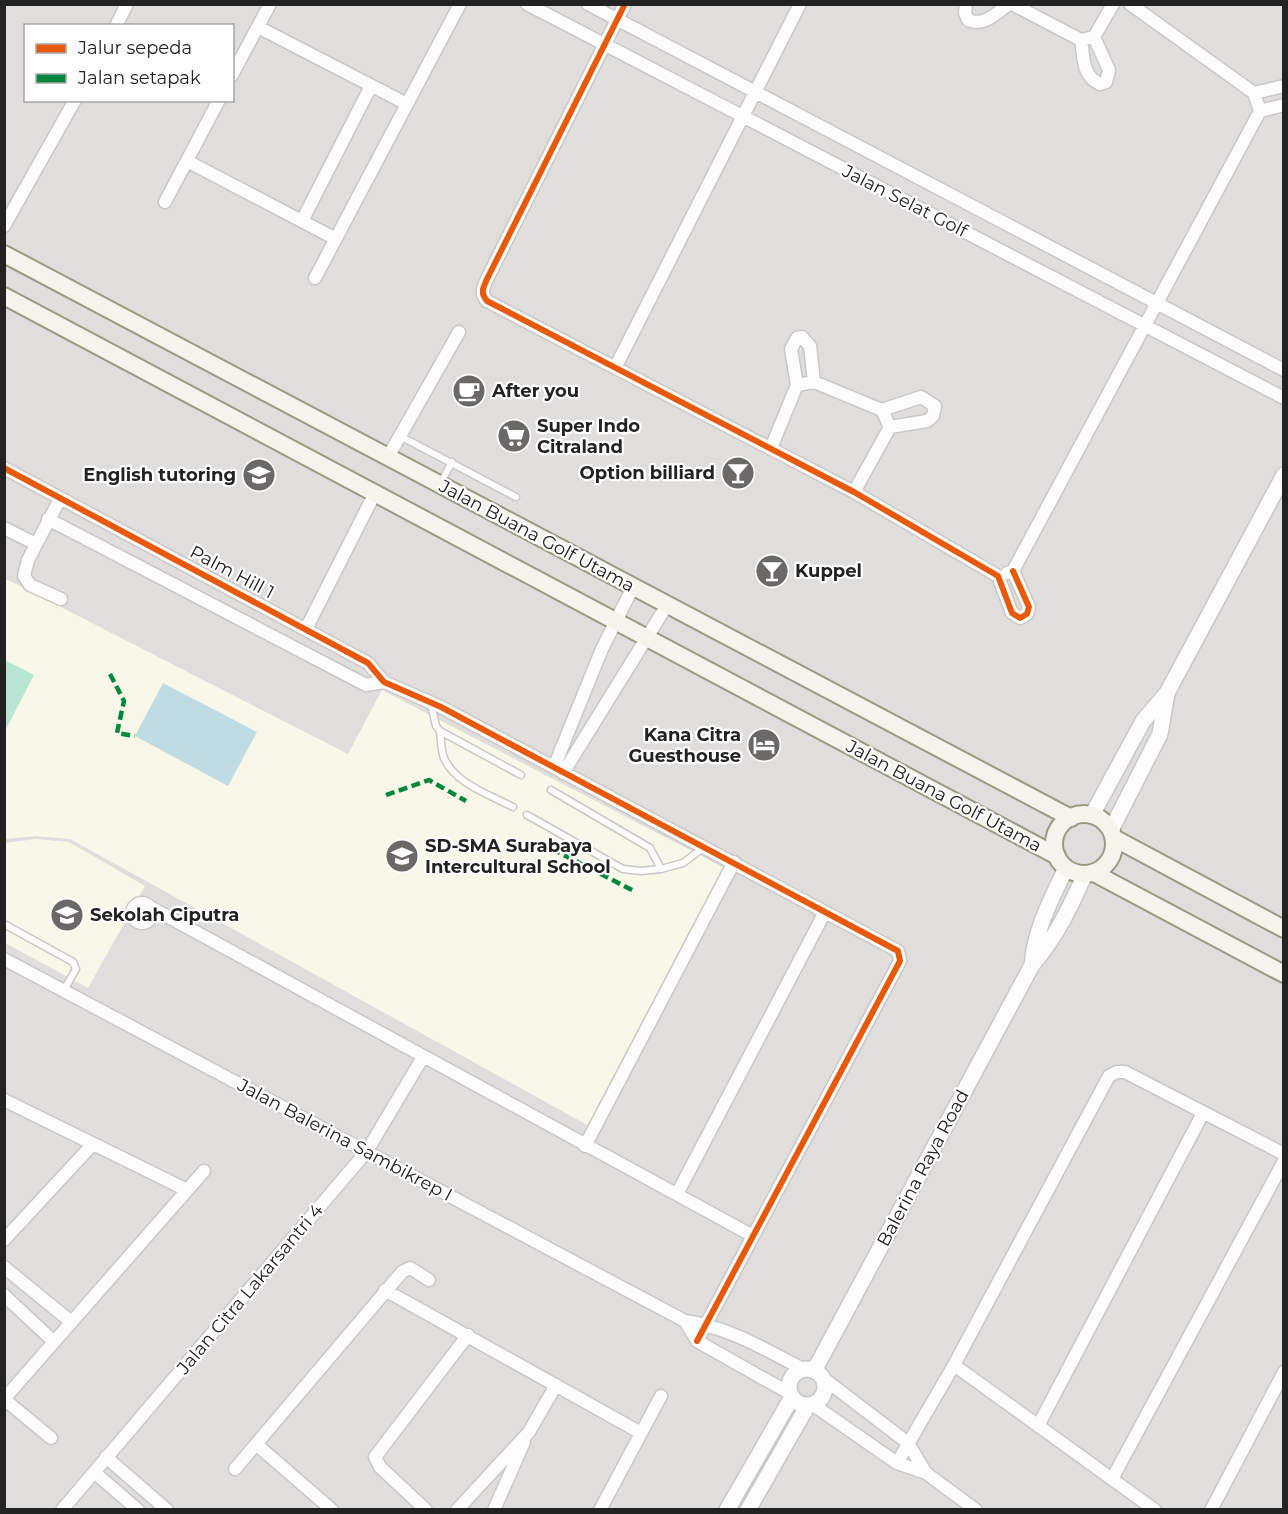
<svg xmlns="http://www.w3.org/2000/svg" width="1288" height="1514" font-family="Montserrat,sans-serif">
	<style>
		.residential { fill: #dfdedc; fill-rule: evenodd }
		.education { fill: #f8f7e8 }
		.pitch { fill: #b7e6d2 }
		.parking { fill: #e0dfde }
		.water { fill: #bfdbe3 }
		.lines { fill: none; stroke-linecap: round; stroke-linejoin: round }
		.service-casing { stroke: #c9c8c7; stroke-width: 9 }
		.minor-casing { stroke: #c9c8c7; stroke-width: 15 }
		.tertiary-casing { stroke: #c9c8c7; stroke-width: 18 }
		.secondary-casing { stroke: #999a82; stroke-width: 20 }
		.service { stroke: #fdfcfc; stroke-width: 6 }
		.minor { stroke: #fdfcfc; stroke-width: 12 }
		.tertiary { stroke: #fdfcfc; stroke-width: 15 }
		.secondary { stroke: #f4f4ed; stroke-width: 16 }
		.quiet { stroke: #00873e; stroke-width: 4.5; stroke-dasharray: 9 4.5; stroke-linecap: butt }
		.cycleway-casing { stroke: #fff; stroke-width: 10 }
		.cycleway { stroke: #e8590c; stroke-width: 6 }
		.labels { text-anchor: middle; stroke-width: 4.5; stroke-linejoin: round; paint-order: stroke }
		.street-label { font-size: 18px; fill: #222; stroke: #fff }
		.poi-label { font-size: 18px; font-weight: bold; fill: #222; stroke: #fff; text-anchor: start }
	</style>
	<rect width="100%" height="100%" fill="#f0eeeb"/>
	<path class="residential" d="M5,5H1283V1509H5ZM26,26H232V100H26Z"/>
	<path class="education" d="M4,578L348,754L382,690L734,873L600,1132L70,839L35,836L5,839Z
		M36,839L69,842L145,886L88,988L5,943L4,843Z"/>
	<path class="pitch" d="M5,660L34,675L5,731Z"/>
	<path class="parking" d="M396,348L436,370L406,423L366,401Z
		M428,431L534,487L517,516L412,459Z
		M704,504L736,524L693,595L661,576Z"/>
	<path class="water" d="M163,683L257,732L228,786L135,736Z"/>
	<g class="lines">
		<defs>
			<path id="service" d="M400,436L516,497
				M440,484L452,462
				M431,704L436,726L440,731L521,775
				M440,731C441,739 441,747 443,755C451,782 490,795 513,807
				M551,790L650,848L661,869L683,863L703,848
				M527,815L623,869L641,871L661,869
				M4,924L73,962L76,969L64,990"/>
			<path id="minor" d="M527,4L1284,398
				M588,4L1284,370
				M625,4L487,279C483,288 480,293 487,301L854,492L998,576L1012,613L1020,618L1027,614L1029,607L1013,571
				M966,4L965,13L968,20C983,27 997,13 1009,4
				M1012,4L1081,40L1094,37L1113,4
				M116,26L127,4
				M258,27L407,104
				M1081,40C1084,58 1082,76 1100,84L1106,82L1109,70L1094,37
				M232,75L270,4
				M1254,93L1284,86
				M1260,111L1284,105
				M187,161L336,239
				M165,202L219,100
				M302,221L371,86
				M4,226L75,100
				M315,278L460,4
				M616,366L800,4
				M797,385L791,349L797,338L802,337L810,346L814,382
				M882,410L921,397L935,406L933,416L927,421L890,427
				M771,448L797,385L814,382L882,410L890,427L854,492
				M388,457L459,332
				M4,468L368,663L384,682L441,707L898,951L900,961L697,1341
				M60,499L28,560L24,576L30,585L61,599
				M48,519L366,685L384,682
				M4,528L36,544
				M1007,573L1013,571L1260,111L1254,93L1130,4
				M306,629L375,493
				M554,767L602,649L633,587
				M563,773L667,605
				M132 913a10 10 0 1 1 20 0a10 10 0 1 1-20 0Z
				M152,908L753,1236
				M4,959L685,1321C729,1327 766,1350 805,1370
				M4,1100L187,1190
				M585,1146L734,862
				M677,1194L825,912
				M4,1240L93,1144
				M4,1267L70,1321
				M385,1290L641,1433
				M4,1295L53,1341
				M685,1321L697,1341L791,1394
				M954,1365L1155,1510
				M823,1378L908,1443L926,1473
				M4,1399L204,1171
				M4,1399L51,1438
				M812,1404L897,1463L926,1473L976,1510
				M1038,1426L1203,1113
				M256,1444L332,1510
				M106,1457L167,1510
				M897,1463L954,1365L1109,1076L1117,1072H1125L1284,1154
				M235,1469L402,1272L410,1268L429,1280
				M94,1472L138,1510
				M1112,1479L1284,1161
				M62,1510L367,1151L423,1057
				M426,1510L380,1467L375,1457L468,1335
				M457,1510L529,1432L556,1385
				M494,1510L524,1442
				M600,1510L661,1396
				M1211,1510L1284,1372"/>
			<path id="tertiary" d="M1092,815L1143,721L1167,693L1284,475
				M1111,830L1160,734L1167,693
				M1032,965C1035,929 1051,900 1066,868
				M789 1387a18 18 0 1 1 36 0a18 18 0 1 1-36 0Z
				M814,1371L1032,965C1056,937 1070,908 1085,874
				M727,1510L792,1397
				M748,1510L808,1405"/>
			<path id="secondary" d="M4,254L1071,818
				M4,296L1057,856
				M1054 844a30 30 0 1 1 60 0a30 30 0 1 1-60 0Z
				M1114,838L1284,929
				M1094,873L1284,974"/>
		</defs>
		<use href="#service" class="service-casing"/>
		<use href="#minor" class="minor-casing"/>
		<use href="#tertiary" class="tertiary-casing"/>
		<use href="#secondary" class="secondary-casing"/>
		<use href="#service" class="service"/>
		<use href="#minor" class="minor"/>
		<use href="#tertiary" class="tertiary"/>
		<use href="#secondary" class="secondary"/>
		<path class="quiet" d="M110,674L124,701L117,733L135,736
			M386,795L429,780L466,801
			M552,849L634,891"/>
		<defs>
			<path id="cycleway" d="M625,4L487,279C483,288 480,293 487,301L854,492L998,576L1012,613L1020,618L1027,614L1029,607L1013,571
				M4,468L368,663L384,682L441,707L898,951L900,961L697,1341"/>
		</defs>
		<use href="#cycleway" class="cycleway-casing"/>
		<use href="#cycleway" class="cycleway"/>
	</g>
	<defs>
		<symbol id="cafe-disc" viewBox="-11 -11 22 22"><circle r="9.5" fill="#6a6968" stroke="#fff"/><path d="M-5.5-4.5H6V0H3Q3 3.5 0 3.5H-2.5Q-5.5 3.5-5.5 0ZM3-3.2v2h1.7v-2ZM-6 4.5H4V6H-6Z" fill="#fff"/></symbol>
		<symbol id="supermarket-disc" viewBox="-11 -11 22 22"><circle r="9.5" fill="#6a6968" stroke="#fff"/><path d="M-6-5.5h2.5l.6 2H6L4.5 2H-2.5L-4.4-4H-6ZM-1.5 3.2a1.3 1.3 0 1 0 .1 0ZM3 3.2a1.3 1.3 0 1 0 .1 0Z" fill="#fff"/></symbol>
		<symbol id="bar-disc" viewBox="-11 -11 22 22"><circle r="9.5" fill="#6a6968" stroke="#fff"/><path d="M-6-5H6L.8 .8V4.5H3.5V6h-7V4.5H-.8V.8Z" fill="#fff"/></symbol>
		<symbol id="school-disc" viewBox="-11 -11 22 22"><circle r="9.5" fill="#6a6968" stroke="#fff"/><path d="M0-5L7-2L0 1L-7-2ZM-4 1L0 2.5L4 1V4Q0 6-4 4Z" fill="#fff"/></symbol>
		<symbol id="hotel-disc" viewBox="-11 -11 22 22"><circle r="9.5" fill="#6a6968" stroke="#fff"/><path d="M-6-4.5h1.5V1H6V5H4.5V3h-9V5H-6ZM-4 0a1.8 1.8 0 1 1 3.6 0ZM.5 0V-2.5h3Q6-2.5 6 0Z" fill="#fff"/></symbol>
	</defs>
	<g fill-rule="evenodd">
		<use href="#cafe-disc" x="450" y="372" width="38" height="38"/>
		<use href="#supermarket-disc" x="495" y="417" width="38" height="38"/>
		<use href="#bar-disc" x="719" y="454" width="38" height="38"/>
		<use href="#school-disc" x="240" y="456" width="38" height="38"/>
		<use href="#bar-disc" x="753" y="552" width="38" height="38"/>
		<use href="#hotel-disc" x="745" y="726" width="38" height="38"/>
		<use href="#school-disc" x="383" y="837" width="38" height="38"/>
		<use href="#school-disc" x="48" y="896" width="38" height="38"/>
	</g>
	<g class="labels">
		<g class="street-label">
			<text transform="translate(905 201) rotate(27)" y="6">Jalan Selat Golf</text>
			<text transform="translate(537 536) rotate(28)" y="6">Jalan Buana Golf Utama</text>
			<text transform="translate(232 572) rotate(28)" y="6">Palm Hill 1</text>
			<text transform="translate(944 796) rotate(28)" y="6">Jalan Buana Golf Utama</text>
			<text transform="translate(345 1140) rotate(28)" y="6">Jalan Balerina Sambikrep I</text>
			<text transform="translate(923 1168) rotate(-62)" y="6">Balerina Raya Road</text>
			<text transform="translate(250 1289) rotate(-50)" y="6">Jalan Citra Lakarsantri 4</text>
		</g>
		<g class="poi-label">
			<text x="492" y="397">After you</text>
			<text x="537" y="432">Super Indo<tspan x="537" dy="21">Citraland</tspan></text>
			<text x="715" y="479" text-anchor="end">Option billiard</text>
			<text x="236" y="481" text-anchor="end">English tutoring</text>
			<text x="795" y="577">Kuppel</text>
			<text x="741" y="741" text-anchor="end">Kana Citra<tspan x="741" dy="21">Guesthouse</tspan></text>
			<text x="425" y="852">SD-SMA Surabaya<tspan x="425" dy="21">Intercultural School</tspan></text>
			<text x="90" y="921">Sekolah Ciputra</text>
		</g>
	</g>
	<rect width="1288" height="1514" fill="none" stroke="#222222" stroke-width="12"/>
	<rect x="24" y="24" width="210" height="78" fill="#ffffff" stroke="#a7a7a7" stroke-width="1.5"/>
	<rect x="36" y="44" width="30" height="9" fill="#e8590c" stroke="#a7a7a7" stroke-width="1.5"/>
	<text x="78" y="54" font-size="18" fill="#222222">Jalur sepeda</text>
	<rect x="36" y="74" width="30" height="9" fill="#00873e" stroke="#a7a7a7" stroke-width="1.5"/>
	<text x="78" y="84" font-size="18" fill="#222222">Jalan setapak</text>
</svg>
